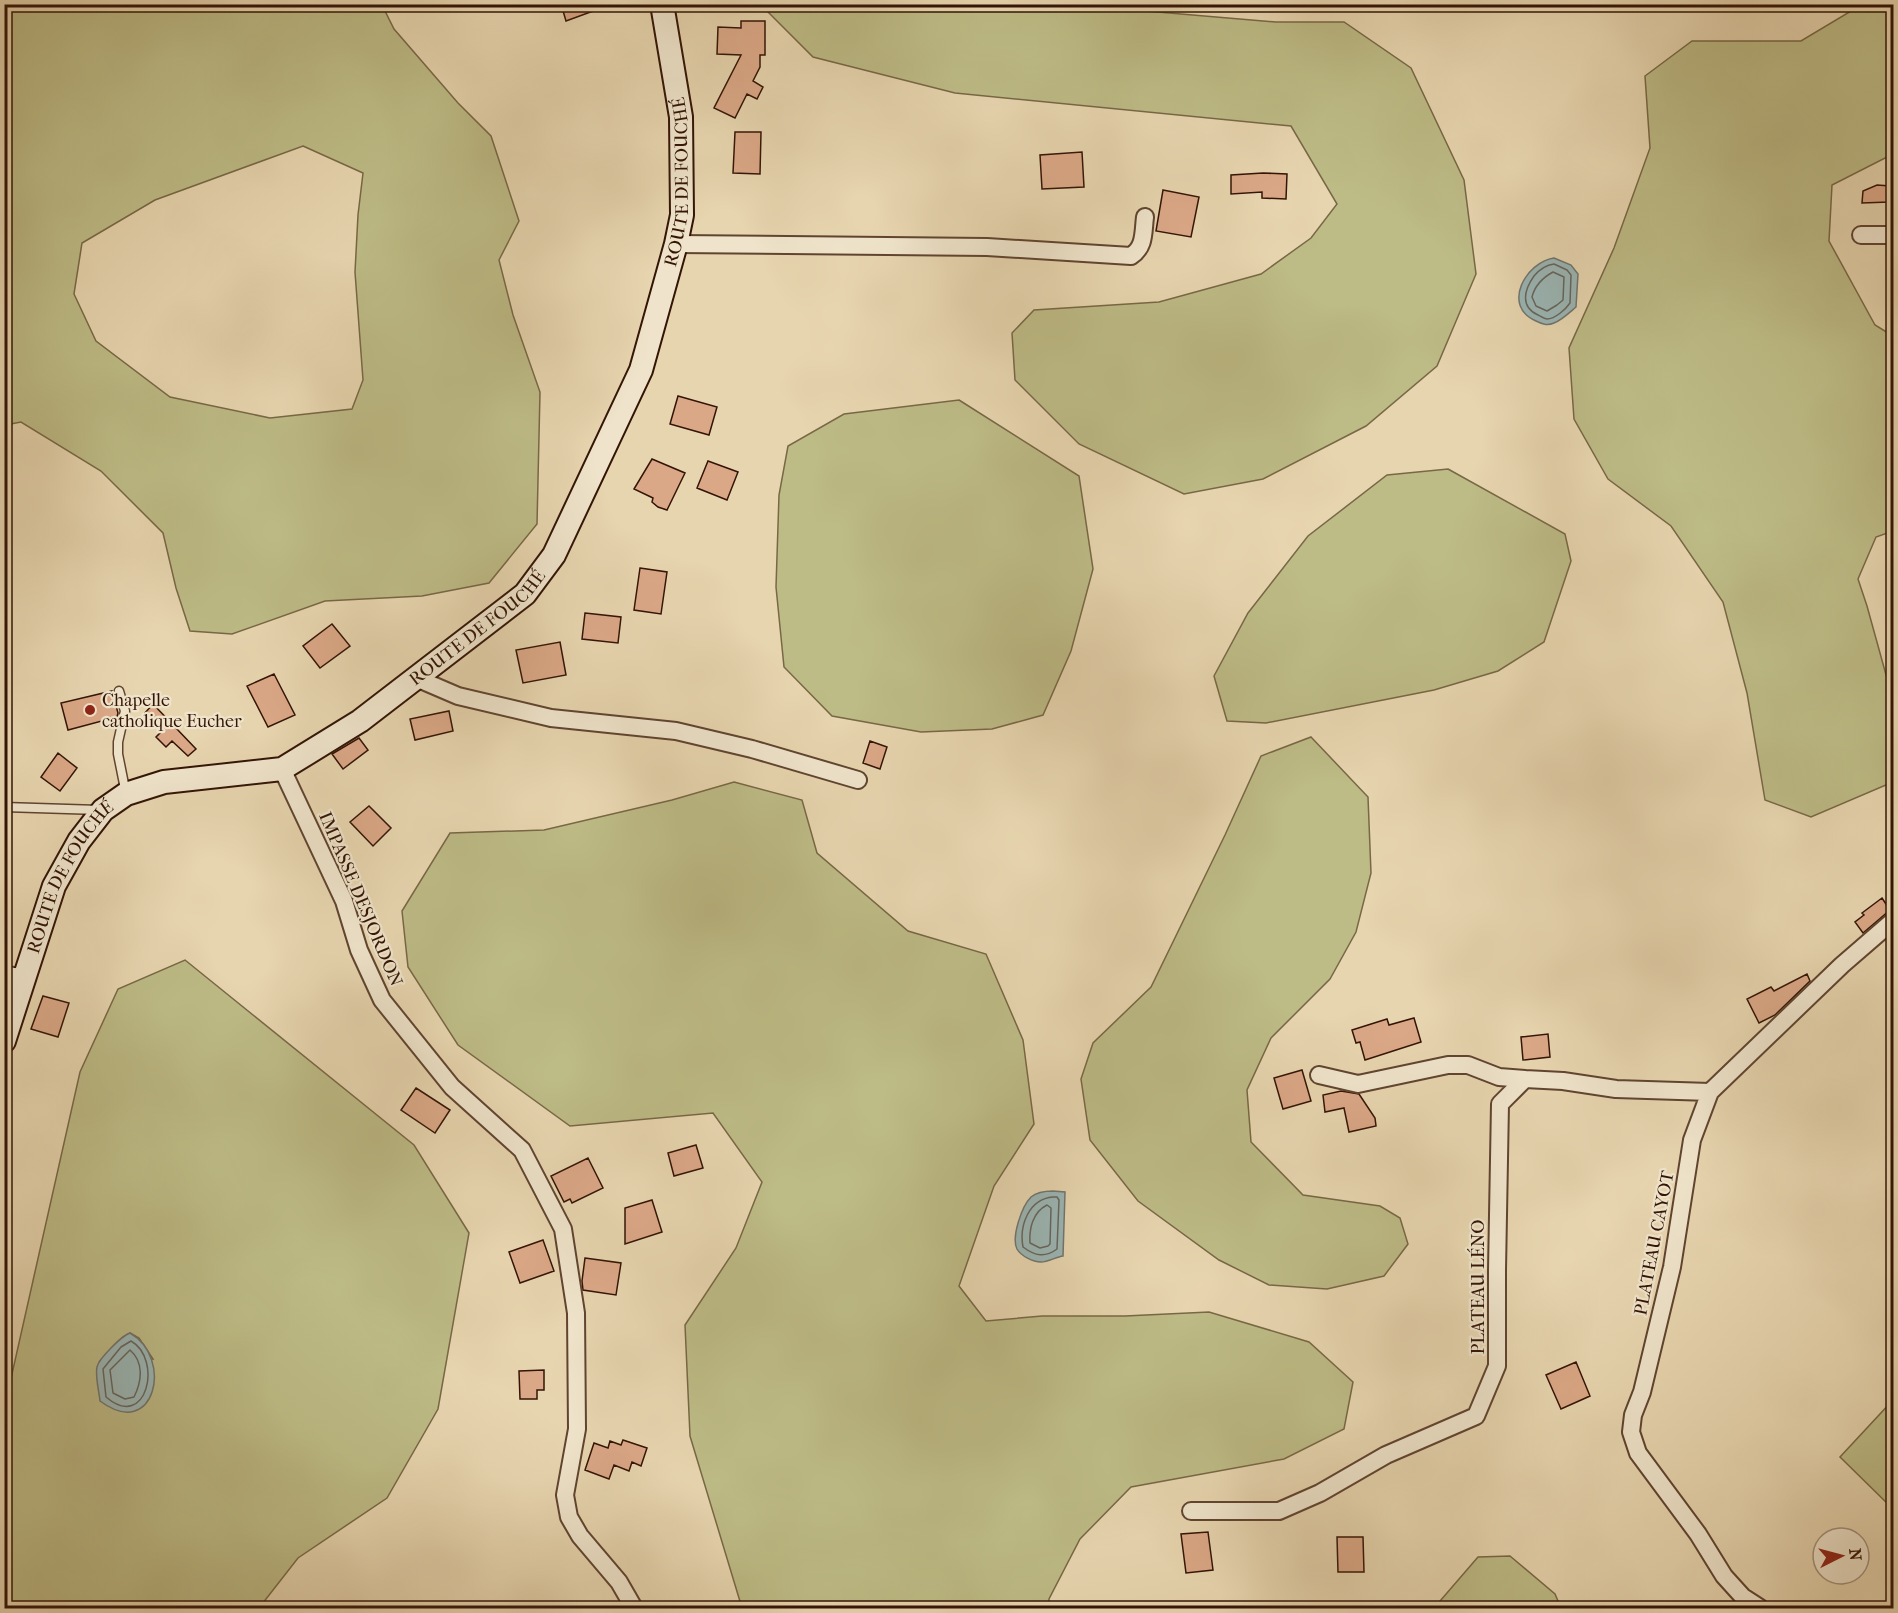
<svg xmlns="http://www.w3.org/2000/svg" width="1898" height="1613" font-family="'IM FELL French Canon',serif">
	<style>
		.green { fill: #bdbb86; stroke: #786846; stroke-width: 1.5; fill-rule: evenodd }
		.water { fill: #9ab6b5; stroke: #71756f; stroke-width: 1.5 }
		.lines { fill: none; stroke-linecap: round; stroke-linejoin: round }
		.shore { stroke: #66655e; stroke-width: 1.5 }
		.building { fill: #dba887; stroke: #331406; stroke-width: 1.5 }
		.service-casing { stroke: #604430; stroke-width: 11 }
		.minor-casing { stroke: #604430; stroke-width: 20 }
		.secondary-casing { stroke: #331406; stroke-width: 26 }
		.service { stroke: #efe4cb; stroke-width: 8 }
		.minor { stroke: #efe4cb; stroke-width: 16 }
		.secondary { stroke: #efe4cb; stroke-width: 22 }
		.poi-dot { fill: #8f2418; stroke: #efe4cb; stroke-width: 2 }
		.labels { text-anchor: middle; stroke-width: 4.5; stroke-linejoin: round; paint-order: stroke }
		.street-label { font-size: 18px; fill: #331406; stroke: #efe4cb }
		.poi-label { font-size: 18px; fill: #331406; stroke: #efe4cb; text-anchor: start }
	</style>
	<rect width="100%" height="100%" fill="#e7d5af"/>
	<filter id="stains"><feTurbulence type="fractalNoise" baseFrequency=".00333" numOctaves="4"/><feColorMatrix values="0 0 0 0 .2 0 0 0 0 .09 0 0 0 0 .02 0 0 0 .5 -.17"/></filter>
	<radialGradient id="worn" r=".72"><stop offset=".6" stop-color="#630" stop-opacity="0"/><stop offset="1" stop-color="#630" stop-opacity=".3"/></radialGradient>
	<path class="green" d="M4,5H382L394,29L458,103L491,136L519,221L499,260L513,315L540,392L537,524L489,583L422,596L325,601L232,634L190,631L176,588L163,533L101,471L21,422L5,425ZM303,146L363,173L358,215L355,272L363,380L352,409L270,418L170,397L96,341L74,294L82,243L155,200Z
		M1075,5L1276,22H1344L1411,68L1464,180L1476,274L1437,366L1366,426L1263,479L1184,494L1079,444L1015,380L1012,333L1034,310L1159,302L1261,274L1311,238L1337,204L1291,126L955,93L813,57L761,5Z
		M1861,5H1893V154L1832,185L1829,241L1875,325L1893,336V531L1876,537L1858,579L1867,606L1893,700V782L1811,817L1765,800L1747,693L1723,602L1671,526L1608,479L1574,419L1569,348L1614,248L1650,148L1645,76L1692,41H1801Z
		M959,400L1079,476L1093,569L1071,651L1043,715L992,729L921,732L832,716L784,667L776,587L779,495L788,446L844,414Z
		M1448,469L1565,534L1571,561L1544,642L1498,671L1434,690L1266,723L1227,721L1214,676L1248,613L1308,536L1387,475Z
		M1311,737L1368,797L1371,873L1356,932L1330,979L1271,1038L1247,1090L1251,1142L1303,1195L1380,1206L1400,1218L1408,1244L1384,1276L1327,1289L1269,1285L1219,1260L1138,1201L1090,1140L1081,1079L1093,1043L1151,987L1225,835L1261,756Z
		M734,782L802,800L817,853L908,931L986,954L1023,1040L1034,1124L994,1186L959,1286L986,1321L1042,1316H1125L1209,1312L1309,1342L1353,1382L1344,1429L1284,1459L1131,1487L1080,1539L1049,1599V1608H742L690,1436L685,1325L736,1248L762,1182L713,1113L570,1126L458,1045L408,967L402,911L450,833L544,830L672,800Z
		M185,960L414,1145L469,1233L438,1409L387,1498L298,1558L259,1608H5V1405L80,1072L118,989ZM130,1333L139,1338L153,1359L100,1361C109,1352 118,1338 130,1333Z
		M1893,1400V1509L1840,1457Z
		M1510,1556L1555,1594L1561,1608H1434L1478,1557Z"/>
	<path class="water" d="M1554,258L1571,265L1578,274L1576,307C1569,313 1562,320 1554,323C1547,326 1542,324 1536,321C1501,306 1526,262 1554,258Z
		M1053,1191L1065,1192L1063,1256C1056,1257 1048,1262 1041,1262C1033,1262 1021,1256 1017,1249C1011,1237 1022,1206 1031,1197C1037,1192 1046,1191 1053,1191Z
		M130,1333C174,1358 155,1442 100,1401C99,1391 95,1376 97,1367C99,1358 122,1336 130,1333Z"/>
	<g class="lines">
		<path class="shore" d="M1554,264L1567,270L1571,275L1570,303C1566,309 1555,319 1547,319C1545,319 1540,316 1538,315C1520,307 1524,290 1534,276C1539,270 1546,265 1554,264Z
			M1553,272L1564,277L1563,300L1557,305L1547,311L1536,306L1532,297C1535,285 1542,278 1553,272Z
			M1053,1197H1057L1059,1200L1057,1249C1045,1258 1035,1256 1023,1247C1019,1225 1029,1199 1053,1197Z
			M1047,1205L1051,1208L1050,1244L1048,1246L1040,1248L1030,1243C1029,1228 1033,1212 1047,1205Z
			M131,1341C163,1359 147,1432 106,1397L103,1369L121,1347Z
			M130,1350C144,1362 142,1381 134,1397L125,1399L113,1393L110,1370Z"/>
	</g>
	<path class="building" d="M561,4H607V6L566,21Z
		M741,21H765V55H760V67L753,81L763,87L757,99L747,94L735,118L714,108L741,55L717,54L718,27L741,28Z
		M735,132H761L760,174L733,173Z
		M1082,152L1084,187L1042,189L1040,155Z
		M1263,173L1287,174L1286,199L1262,198V192L1231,194V175Z
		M1877,185L1890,186L1889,202L1862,203L1863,191Z
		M1163,190L1199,197L1191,237L1156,231Z
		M678,396L717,407L709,435L670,424Z
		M652,459L685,473L667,510L658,507L652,502L653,498L634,489Z
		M708,461L738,472L727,500L697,488Z
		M640,568L667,572L661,614L634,610Z
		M585,613L621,617L618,643L582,639Z
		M332,624L350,646L320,668L303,646Z
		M560,642L566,675L523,683L516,650Z
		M274,674L295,715L268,727L247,686Z
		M112,691L118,713L117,717L68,730L61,703Z
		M153,704L196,749L188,756L172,741L166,747L156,737L162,731L144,714Z
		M449,711L453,731L415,740L410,719Z
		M359,738L368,750L343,769L332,754Z
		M870,741L887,747L880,769L863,763Z
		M58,753L77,768L60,791L41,777Z
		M369,806L391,828L373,846L350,822Z
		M1882,898L1890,910L1863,933L1855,922L1864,915L1862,913Z
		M1807,974L1810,981L1775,1015L1759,1023L1747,999L1771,987L1774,991Z
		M43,996L69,1003L58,1037L31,1029Z
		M1414,1018L1421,1042L1365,1060L1360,1042L1356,1043L1352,1030L1387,1019L1389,1025Z
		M1548,1034L1550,1057L1523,1060L1521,1037Z
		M1302,1070L1311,1101L1283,1109L1274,1078Z
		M416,1088L450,1110L435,1133L401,1110Z
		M1341,1091L1359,1094L1375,1118L1376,1126L1349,1132L1344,1108L1325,1112L1323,1095Z
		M696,1145L703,1168L674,1176L668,1153Z
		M588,1158L603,1188L572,1203L570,1199L564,1202L551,1176Z
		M652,1200L662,1232L625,1244V1208Z
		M543,1240L554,1271L520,1283L509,1252Z
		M585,1258L621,1263L616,1295L583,1290L582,1281Z
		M1576,1362L1590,1396L1561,1409L1546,1375Z
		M544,1370V1390H537V1399H520L519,1371Z
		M623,1440L647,1448L641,1466L632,1462L629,1471L614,1465L609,1479L585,1470L594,1443L608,1448L610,1441L621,1445Z
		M1208,1532L1213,1570L1186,1573L1181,1534Z
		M1337,1537H1363L1364,1572H1338Z"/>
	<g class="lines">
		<defs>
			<path id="service" d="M119,691L125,711L118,742V754L126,794
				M4,807L99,810"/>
			<path id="minor" d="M1861,235H1894
				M676,244L987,247L1131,256C1145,247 1143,233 1145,217
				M416,678L458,696L551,718L676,731L752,749L858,780
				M282,769L344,901L359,950L382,1000L452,1087L522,1150L563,1229L576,1313L577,1429L565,1495L569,1517L580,1536L619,1582L634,1608
				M4,975L24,977
				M1319,1075L1358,1084L1448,1065H1468L1499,1077L1525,1079
				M1191,1511H1279L1320,1493L1386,1455L1476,1416L1497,1366V1270L1500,1104L1525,1079L1563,1081L1616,1089L1710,1092
				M1760,1608L1743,1597L1724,1576L1698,1534L1638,1453L1631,1432L1633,1415L1642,1392L1672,1267L1692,1140L1710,1092L1842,965L1894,920"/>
			<g id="secondary">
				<path id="s1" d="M4,1041L54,886L79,841L103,810L126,794L164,782L282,769L360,721L525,594L554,555L641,370L676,244L682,215L681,117L662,4"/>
			</g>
		</defs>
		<use href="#service" class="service-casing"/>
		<use href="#minor" class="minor-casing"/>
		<use href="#secondary" class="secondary-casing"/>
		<use href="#service" class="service"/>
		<use href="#minor" class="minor"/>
		<use href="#secondary" class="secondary"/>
	</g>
	<circle class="poi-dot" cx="90" cy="710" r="6"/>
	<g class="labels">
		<g class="street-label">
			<text dy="6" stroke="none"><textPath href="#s1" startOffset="1186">ROUTE DE FOUCHÉ</textPath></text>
			<text dy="6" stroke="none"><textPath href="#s1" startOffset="682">ROUTE DE FOUCHÉ</textPath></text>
			<text dy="6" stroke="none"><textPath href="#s1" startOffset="178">ROUTE DE FOUCHÉ</textPath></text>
			<text transform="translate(361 899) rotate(67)" y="6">IMPASSE DESJORDON</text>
			<text transform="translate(1654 1243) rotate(-79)" y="6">PLATEAU CAYOT</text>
			<text transform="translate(1478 1287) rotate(-90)" y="6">PLATEAU LÉNO</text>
		</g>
		<g class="poi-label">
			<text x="102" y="706">Chapelle<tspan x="102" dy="21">catholique Eucher</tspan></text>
		</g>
	</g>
	<rect width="1898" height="1613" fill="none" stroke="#e7d5af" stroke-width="24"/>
	<rect x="6" y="6" width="1886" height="1601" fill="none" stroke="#331406" stroke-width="3"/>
	<rect x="12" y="12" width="1874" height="1589" fill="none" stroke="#331406" stroke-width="1.5"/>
	<g transform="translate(1841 1556) rotate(84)"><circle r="28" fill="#efe4cb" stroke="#a4917c" stroke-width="1.5"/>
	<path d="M0-4.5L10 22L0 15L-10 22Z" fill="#8f2418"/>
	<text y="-9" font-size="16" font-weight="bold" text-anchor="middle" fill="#331406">N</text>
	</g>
	<rect width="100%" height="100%" filter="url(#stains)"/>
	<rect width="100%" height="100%" fill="url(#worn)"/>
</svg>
